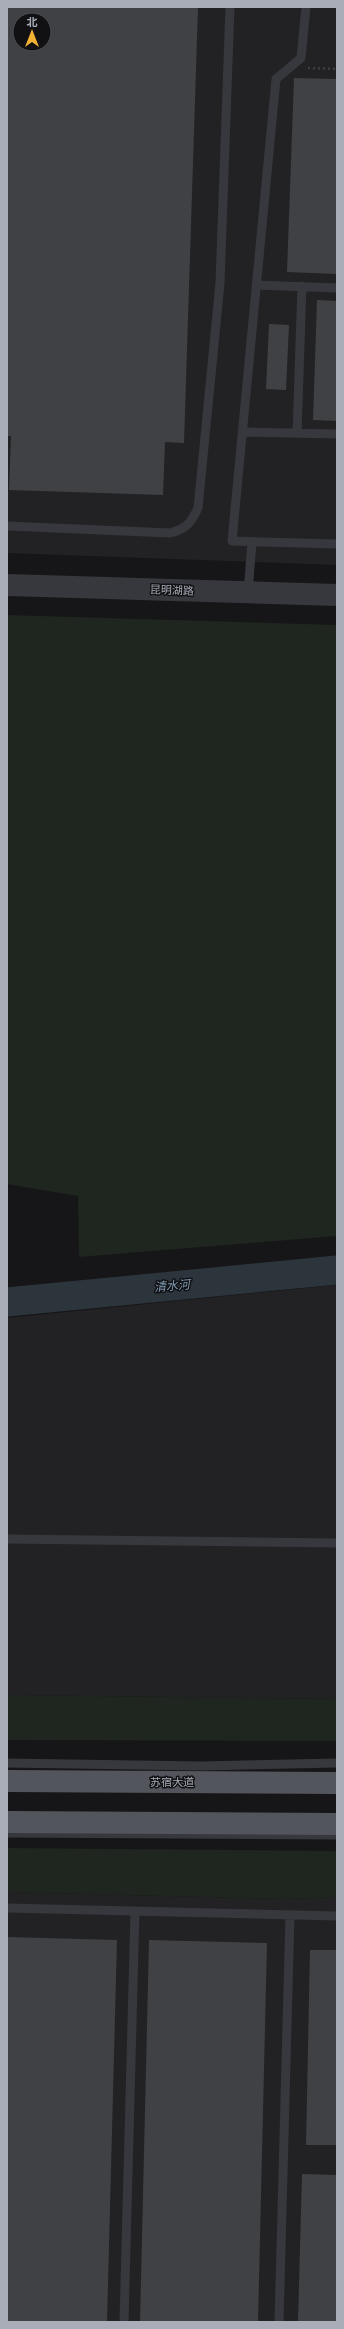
<svg xmlns="http://www.w3.org/2000/svg" width="344" height="2329" font-family="'Space Grotesk','Noto Sans SC',sans-serif">
	<style>
		.built { fill: #222225; fill-rule: evenodd }
		.green { fill: #1e261f }
		.lines { fill: none; stroke-linecap: round; stroke-linejoin: round }
		.river { stroke: #2c353c; stroke-width: 29 }
		.building { fill: #404145; fill-rule: evenodd }
		.path { stroke: #3d3f44; stroke-width: 2.5; stroke-dasharray: 2 3; stroke-linecap: butt }
		.service { stroke: #37383d; stroke-width: 9 }
		.tertiary { stroke: #37383d; stroke-width: 22 }
		.primary { stroke: #53555c; stroke-width: 22 }
		.labels { text-anchor: middle; stroke-width: 3; stroke-linejoin: round; paint-order: stroke }
		.street-label { font-size: 11px; fill: #a8adb8; stroke: #111113 }
		.water-label { font-size: 12px; font-style: italic; fill: #7f9bb3; stroke: #111113 }
	</style>
	<rect width="100%" height="100%" fill="#161618"/>
	<path class="built" d="M7,7H337V565L7,553ZM20,20H44V44H20Z
		M337,1285V1699L7,1695V1318Z
		M7,1892L286,1899L337,1897V2322H7Z"/>
	<path class="green" d="M7,615L337,625V1236L79,1257L78,1196L7,1184Z
		M7,1695L337,1699V1741L7,1740Z
		M7,1848L337,1851V1897L286,1899L7,1892Z"/>
	<g class="lines">
		<path class="river" d="M7,1302L337,1270"/>
	</g>
	<path class="building" d="M7,7H198L184,443L165,442L163,495L9,490L11,436H7ZM20,20H44V44H20Z
		M294,78L337,79V274L287,272Z
		M317,300L337,301V421L313,420Z
		M269,324L289,325L286,390L266,389Z
		M7,1937L117,1940L107,2322H7Z
		M149,1940L267,1943L258,2322H140Z
		M310,1950H337V2145H306Z
		M302,2174L337,2175V2322H298Z"/>
	<g class="lines">
		<path class="path" d="M308,68L337,69"/>
		<path class="service" d="M306,7L301,58L276,79L232,541L337,544
			M256,285L337,288
			M242,432L337,434
			M297,433L302,286
			M7,526L170,533C186,529 191,523 198,508L220,283L230,7
			M248,592L252,542
			M7,1539L337,1543
			M7,1763L201,1766L337,1763
			M7,1833L337,1835
			M7,1908L337,1916
			M124,2322L135,1911
			M279,2322L290,1915"/>
		<path class="tertiary" d="M7,585L337,595"/>
		<path class="primary" d="M7,1781L337,1783
			M7,1822L337,1824"/>
	</g>
	<g class="labels">
		<g class="street-label">
			<text transform="translate(172 590) rotate(2)" y="4">昆明湖路</text>
			<text x="172" y="1786">苏宿大道</text>
		</g>
		<g class="water-label">
			<text transform="translate(172 1286) rotate(-5)" y="4">清水河</text>
		</g>
	</g>
	<rect width="344" height="2329" fill="none" stroke="#a8adb8" stroke-width="16"/>
	<g transform="translate(32 32)"><circle r="19" fill="#111113" stroke="#4d4f55"/>
	<path d="M0-3L7 15L0 10L-7 15Z" fill="#f2b134"/>
	<text y="-6" font-size="11" font-weight="bold" text-anchor="middle" fill="#a8adb8">北</text>
	</g>
</svg>
